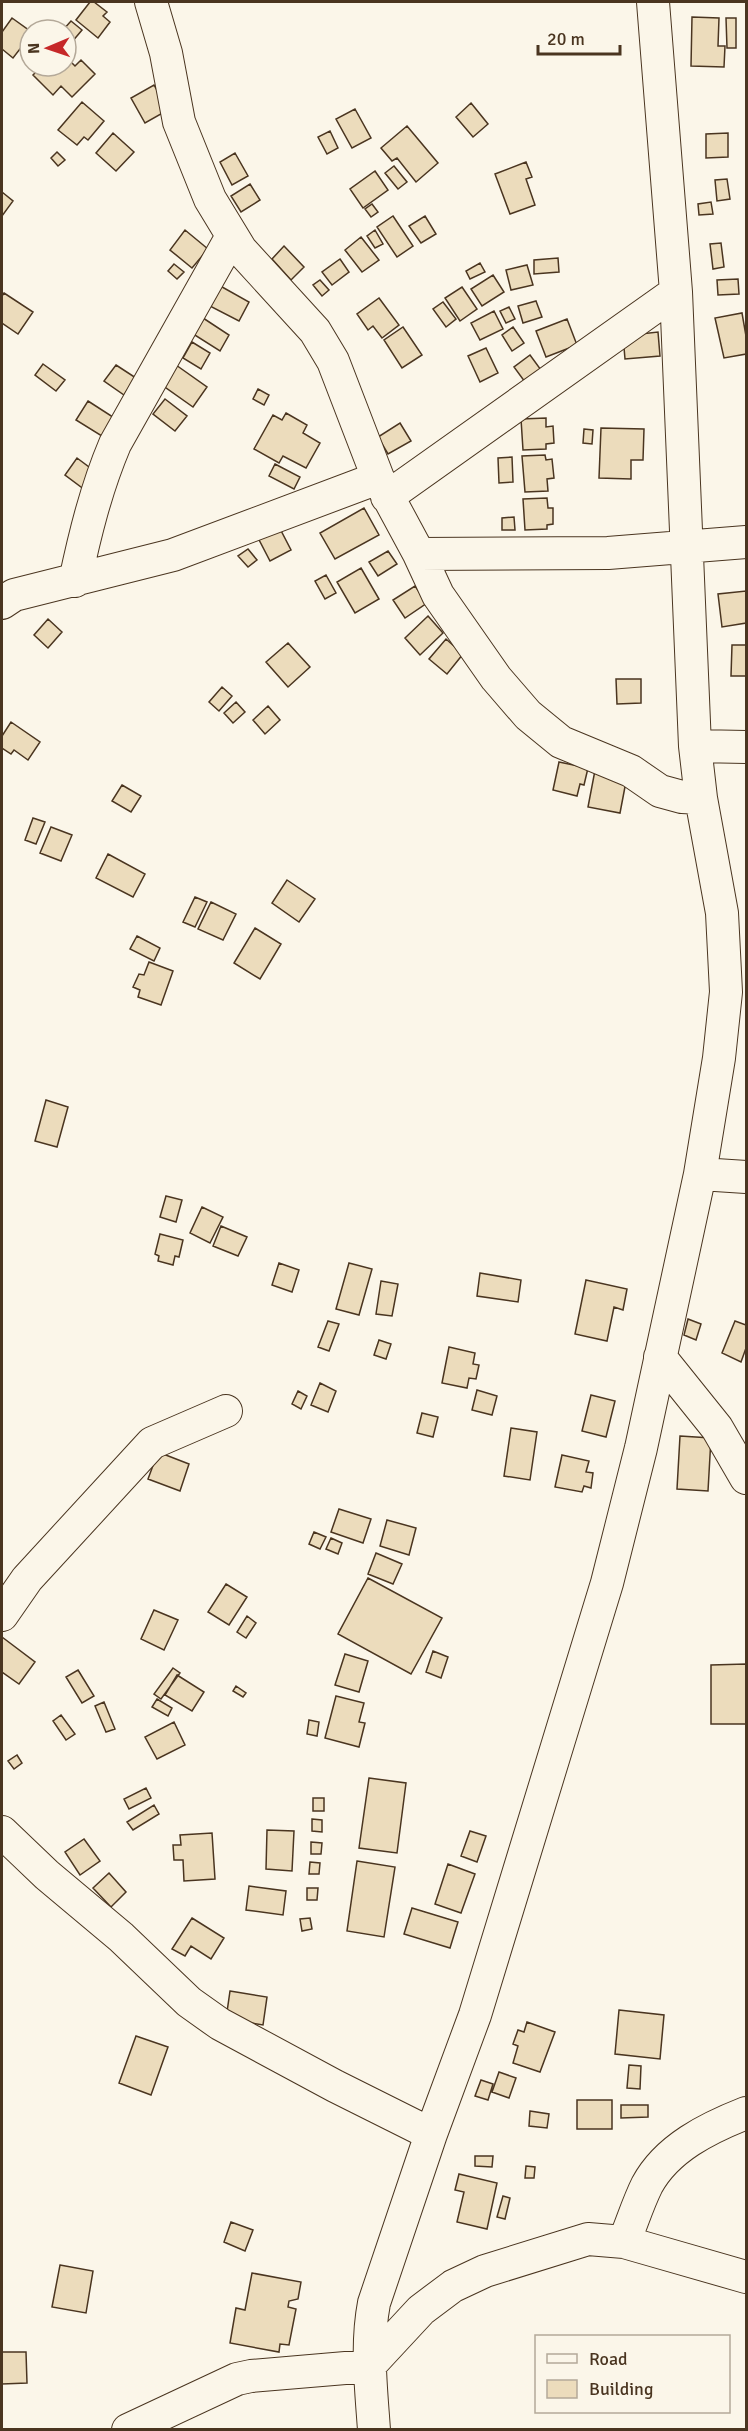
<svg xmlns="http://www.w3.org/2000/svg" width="748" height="2431" font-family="Signika,sans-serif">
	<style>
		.building { fill: #ecdcbc; stroke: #4a3520; stroke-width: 1.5 }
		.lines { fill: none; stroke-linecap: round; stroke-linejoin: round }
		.minor-casing { stroke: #4a3520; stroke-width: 34 }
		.minor { stroke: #fbf6e9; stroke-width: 32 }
	</style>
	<rect width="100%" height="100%" fill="#fbf6e9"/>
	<path class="building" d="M90,2H94L107,12L103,16L110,22L98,38L76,20Z
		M692,17L719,18L718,46H725L724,67L691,66Z
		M12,18L30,31V36L13,58L2,49V32Z
		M726,18H736V48H727Z
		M71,21L82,30L66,49V30H63Z
		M66,57L75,66L81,60L95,74L72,97L61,86L53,95L33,75L42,66H66Z
		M154,85L168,110L145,123L131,98Z
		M82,102L104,121L88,140L84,137L77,145L58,130Z
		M471,103L488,124L473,137L456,117Z
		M355,109L371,138L352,148L336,119Z
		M407,126L438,163L416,182L397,158L392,161L381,148Z
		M330,131L338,148L327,154L318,137Z
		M113,133L134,152L116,171L96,153Z
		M728,133V157L706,158V134Z
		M57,152L65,160L58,166L51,158Z
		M235,153L248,176L232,185L220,162Z
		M526,162L532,177L526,179L535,205L510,214L495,174Z
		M394,166L407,182L398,189L385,173Z
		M375,171L388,190L363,208L350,189Z
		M727,179L730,199L717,201L715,180Z
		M250,184L260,200L241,212L231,196Z
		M2,192L13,201L2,216Z
		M711,202L713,214L699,215L698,204Z
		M372,204L378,212L371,217L365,209Z
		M393,216L413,246L397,257L377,227Z
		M425,216L436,234L421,243L409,226Z
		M185,230L208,249L192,268L170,250Z
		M375,230L383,244L375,248L367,236Z
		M361,237L379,260L362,272L345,250Z
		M721,243L724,267L713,269L710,244Z
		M284,246L304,267L291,280L272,259Z
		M558,258L559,272L534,274V260Z
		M340,259L349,272L332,285L322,272Z
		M480,263L485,272L470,279L466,271Z
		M174,264L184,272L177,279L168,271Z
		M527,265L533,285L511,290L506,270Z
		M493,275L504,292L482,306L471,289Z
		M738,279L739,294L718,295L717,280Z
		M320,280L329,290L322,296L313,285Z
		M215,283L249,302L239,321L204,303Z
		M462,287L477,309L460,321L445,298Z
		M4,293L33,312L18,334L2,323V296Z
		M379,298L399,325L382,338L373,326L368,330L357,314Z
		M536,301L542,317L523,323L518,306Z
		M443,302L456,319L446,327L433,309Z
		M509,307L515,319L506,323L500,311Z
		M494,311L503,329L480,340L471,323Z
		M742,313L746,336V354L724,358L715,318Z
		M200,316L229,335L220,351L190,332Z
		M567,319L577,345L546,357L536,331Z
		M403,327L422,355L402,368L384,340Z
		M513,327L524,343L512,351L502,335Z
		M658,332L660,356L625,359L623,336Z
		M192,342L210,353L201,369L183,358Z
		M486,348L498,373L480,382L468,356Z
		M530,355L541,370L525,382L514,367Z
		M43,364L65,380L56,391L35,375Z
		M116,365L136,378L124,395L104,381Z
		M176,365L207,387L193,407L162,385Z
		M258,389L269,395L264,405L253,399Z
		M165,399L187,416L175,431L153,414Z
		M88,401L116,419L105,438L76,420Z
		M286,413L307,425L303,433L320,443L306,468L283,456L279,463L254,449L273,415L282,420Z
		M546,418V427L553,426L554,443L546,444V449L523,450L521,419Z
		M400,423L411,441L388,454L378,437Z
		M601,428L644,429L643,460H631V479L599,478Z
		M584,429L593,430L592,444L583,443Z
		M545,455L546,460L552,459L554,478L547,479L548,491L525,492L522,456Z
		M512,457L513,482L499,483L498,458Z
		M77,458L97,473L85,490L65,475Z
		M275,464L300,477L294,489L269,476Z
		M547,498L548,508H553V524L547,525V529L525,530L523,499Z
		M364,508L379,535L335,559L320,533Z
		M514,517L515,530H502V518Z
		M276,521L291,550L270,561L255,532Z
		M248,549L257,560L248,567L238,556Z
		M388,551L397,564L378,576L369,562Z
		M361,568L379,599L355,613L337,582Z
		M326,575L336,593L325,599L315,581Z
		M415,586L427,603L405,618L393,600Z
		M746,591V623L722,627L718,594Z
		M428,616L443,633L420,655L405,638Z
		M48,619L62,632L48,648L34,635Z
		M446,639L463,654L447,674L429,659Z
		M288,643L310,667L288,687L266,662Z
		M732,645H746V676H731Z
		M616,679H641V703L617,704Z
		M222,687L232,696L219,711L209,702Z
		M236,702L245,712L233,723L224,713Z
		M268,706L280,720L265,734L253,720Z
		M11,722L40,742L28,760L14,750L11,754L2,748V736Z
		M559,762L588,768L584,785L580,784L577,796L553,790Z
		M596,765L628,771L620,813L588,807Z
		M122,785L141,796L131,812L112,801Z
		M33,818L45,822L36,844L25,840Z
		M51,827L72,835L61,861L40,853Z
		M108,854L145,874L133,897L96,878Z
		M287,880L315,899L299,922L272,903Z
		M195,897L207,902L195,927L183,922Z
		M211,902L236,914L223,940L198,929Z
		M255,928L281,944L260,979L234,963Z
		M137,936L160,948L154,961L130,949Z
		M149,962L173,971L161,1005L138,997L140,990L133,987L139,974L144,975Z
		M46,1100L68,1107L57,1147L35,1141Z
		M166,1196L182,1200L176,1222L160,1217Z
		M202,1207L223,1217L210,1243L190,1233Z
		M221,1226L247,1237L238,1256L213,1246Z
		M160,1234L183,1240L179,1257L175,1256L173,1265L158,1261L159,1256L155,1254Z
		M279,1263L299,1270L292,1292L272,1285Z
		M349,1263L372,1269L359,1315L336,1309Z
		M480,1273L521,1280L518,1302L477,1296Z
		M586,1280L627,1289L623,1310L614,1307L607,1341L575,1334Z
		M381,1281L398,1284L392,1316L376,1314Z
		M688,1319L701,1324L696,1340L684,1335Z
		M328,1321L339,1324L329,1351L318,1347Z
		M735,1321L746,1325V1348L741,1362L722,1353Z
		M379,1340L391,1344L386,1359L374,1355Z
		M449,1347L475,1353L473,1364L479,1365L476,1379L469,1378L467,1388L442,1383Z
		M320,1383L336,1391L328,1412L311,1405Z
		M477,1390L497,1396L492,1415L472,1410Z
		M298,1391L307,1396L301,1409L292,1404Z
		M591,1395L615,1401L606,1437L582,1431Z
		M422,1413L438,1417L433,1437L417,1433Z
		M511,1428L537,1432L530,1480L504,1476Z
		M680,1436L711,1438L708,1491L677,1489Z
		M158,1452L189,1464L180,1491L148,1479Z
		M562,1455L589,1461L586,1472L593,1473L591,1488L584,1486L582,1492L555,1487Z
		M339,1509L371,1519L363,1543L331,1532Z
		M387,1520L416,1528L409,1555L380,1546Z
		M314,1532L326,1537L320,1549L309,1544Z
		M331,1538L342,1543L338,1554L326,1549Z
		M376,1553L402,1564L393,1584L368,1574Z
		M368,1578L442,1618L411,1674L338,1634Z
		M226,1584L247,1597L229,1625L208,1612Z
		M154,1610L178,1620L164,1650L141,1639Z
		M247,1616L256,1623L246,1638L237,1632Z
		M2,1637L35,1662L19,1684L2,1672Z
		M433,1651L448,1657L441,1678L426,1672Z
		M345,1654L368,1661L359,1692L335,1685Z
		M746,1664V1724H711V1665Z
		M173,1668L180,1673L161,1699L154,1694Z
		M78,1670L94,1696L82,1703L66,1677Z
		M177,1675L204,1692L192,1711L165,1695Z
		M236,1686L246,1693L243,1697L233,1691Z
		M336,1696L364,1703L359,1722L365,1723L359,1747L325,1738Z
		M157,1699L172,1708L168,1716L152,1707Z
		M104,1702L115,1729L106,1732L95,1706Z
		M61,1715L75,1734L66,1740L53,1721Z
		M309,1720L319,1722L317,1736L307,1734Z
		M174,1722L185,1745L157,1759L145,1737Z
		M17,1755L22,1763L14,1769L8,1761Z
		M369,1778L406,1783L397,1853L359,1848Z
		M146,1788L151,1798L129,1809L124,1799Z
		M313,1798H324V1811H313Z
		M154,1805L159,1814L133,1830L127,1822Z
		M312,1819L322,1820V1832L312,1831Z
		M267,1830L294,1831L292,1871L266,1869Z
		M470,1831L486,1836L477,1862L461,1856Z
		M212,1833L215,1879L184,1881L183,1860H174L173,1845H181L180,1835Z
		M84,1839L100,1861L80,1875L65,1852Z
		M311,1842L322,1843L321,1854H311Z
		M357,1861L395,1867L384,1937L347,1931Z
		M310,1862L320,1863L319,1874H309Z
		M448,1864L475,1874L461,1913L435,1904Z
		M109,1873L126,1892L111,1907L93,1888Z
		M249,1886L286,1891L283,1915L246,1910Z
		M307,1888H318L317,1900H307Z
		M412,1908L458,1922L450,1948L404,1934Z
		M192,1918L224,1938L211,1959L191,1946L185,1956L172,1949Z
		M310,1918L312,1929L302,1931L300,1919Z
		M230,1991L267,1997L263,2025L226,2019Z
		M619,2010L664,2015L660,2059L615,2054Z
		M527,2022L555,2032L540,2072L513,2063L518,2046L513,2044L518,2030L524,2032Z
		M136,2036L168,2047L151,2095L119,2083Z
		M629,2065L641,2066L640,2089L627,2088Z
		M499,2072L516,2078L509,2098L492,2092Z
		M481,2080L493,2084L488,2100L475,2096Z
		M577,2100H612V2129H577Z
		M621,2105H648V2117L621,2118Z
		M530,2111L549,2114L547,2128L529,2126Z
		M475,2156H493L492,2167L475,2166Z
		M526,2166L535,2167L534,2178H525Z
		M459,2174L497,2183L487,2229L457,2222L464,2192L455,2190Z
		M503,2196L510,2198L505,2219L497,2217Z
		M231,2222L253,2230L245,2251L224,2242Z
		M60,2265L93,2271L86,2313L52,2307Z
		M252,2273L301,2282L298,2299L289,2301L288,2307L296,2309L289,2345L280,2344L279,2352L230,2343L236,2308L245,2310Z
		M2,2352H26L27,2383L2,2384Z"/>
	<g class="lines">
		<defs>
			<path id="minor" d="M151,2L166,53L179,122L210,199L241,250L315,331L333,361L378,478L419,554L608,553L746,542
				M387,497L676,292
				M419,554L438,595L496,678L528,715L561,742L631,771L660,791L682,797L701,798
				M75,581C85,534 96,489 115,444L232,236
				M2,603L14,595L173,555L378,478
				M695,746L746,747
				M700,1174L746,1177
				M660,1357L717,1428L746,1478
				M2,1615L27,1579L152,1443L226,1411
				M2,1832L47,1875L121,1937L189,2002L220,2024L335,2086L431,2134
				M624,2242C632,2223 638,2203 647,2185C667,2148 708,2128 746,2113
				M128,2430L237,2379L251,2376L369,2366L421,2310L453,2286L485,2271L588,2239L624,2242L746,2277
				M374,2430C371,2387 366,2345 374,2303L431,2134L475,2015L607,1583L641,1448L700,1174L719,1058L726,992L722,913L701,798L695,746L676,292L653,2"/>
		</defs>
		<use href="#minor" class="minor-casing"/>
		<use href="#minor" class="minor"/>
	</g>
	<rect width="748" height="2431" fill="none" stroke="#4a3520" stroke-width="6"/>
	<rect x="535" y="2335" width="195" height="78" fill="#fbf6e9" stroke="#b4a999" stroke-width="1.5"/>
	<rect x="547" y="2354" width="30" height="9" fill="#fbf6e9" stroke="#b4a999" stroke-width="1.5"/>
	<text x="589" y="2365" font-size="18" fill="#4a3520">Road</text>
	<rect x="547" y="2380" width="30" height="18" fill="#ecdcbc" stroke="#b4a999" stroke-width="1.5"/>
	<text x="589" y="2395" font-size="18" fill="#4a3520">Building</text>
	<g transform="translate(48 48) rotate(268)"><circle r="28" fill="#fbf6e9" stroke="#b4a999" stroke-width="1.5"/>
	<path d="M0-4.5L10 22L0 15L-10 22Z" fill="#c62828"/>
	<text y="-9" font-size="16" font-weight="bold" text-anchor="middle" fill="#4a3520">N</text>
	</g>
	<path d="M538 45v9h82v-9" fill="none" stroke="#4a3520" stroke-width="3"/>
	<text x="547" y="45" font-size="18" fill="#4a3520" stroke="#fbf6e9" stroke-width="4.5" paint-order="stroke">20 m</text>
</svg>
